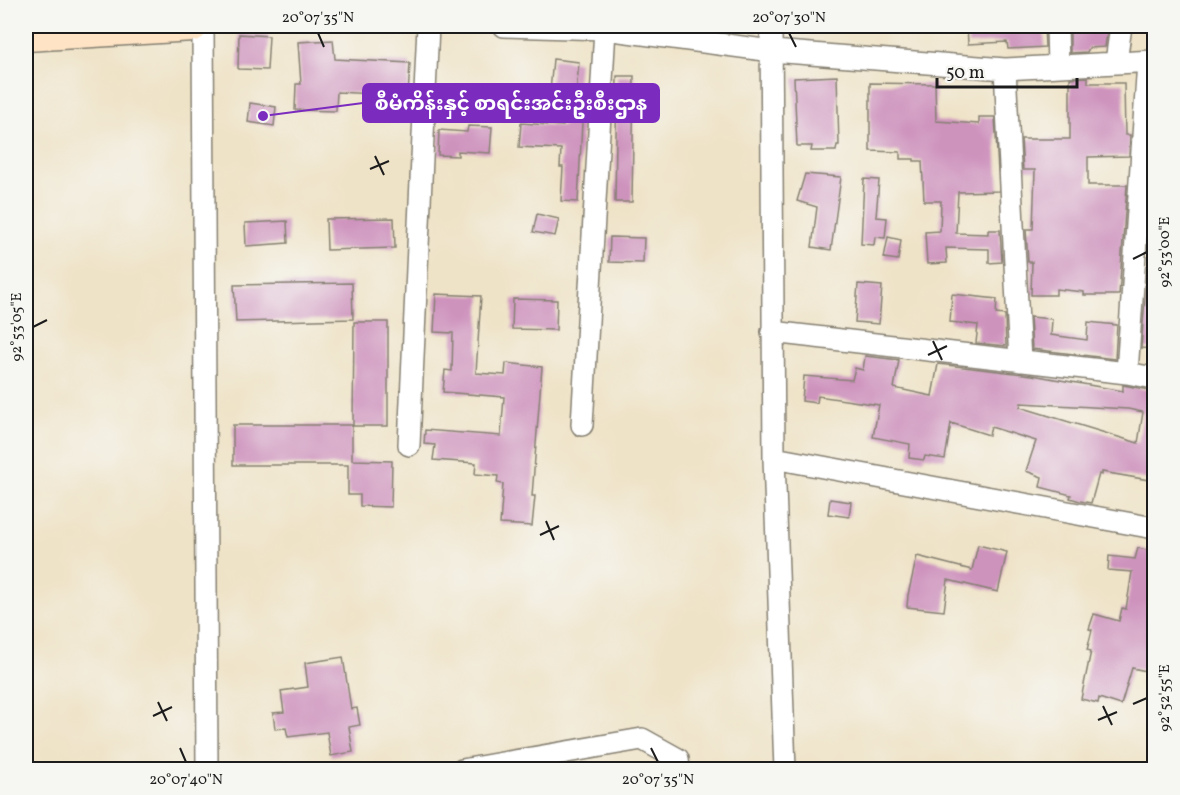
<svg xmlns="http://www.w3.org/2000/svg" width="1180" height="795" font-family="Vollkorn,'Noto Sans Myanmar',serif">
	<style>
		.building { fill: #ce93bd; fill-rule: evenodd }
		.lines { fill: none; stroke-linecap: round; stroke-linejoin: round }
		.street-casing { stroke: #868072; stroke-width: 24 }
		.secondary-casing { stroke: #868072; stroke-width: 33 }
		.street { stroke: #fff; stroke-width: 21 }
		.secondary { stroke: #fee4c5; stroke-width: 30 }
		.ticks { fill: none; stroke: #1c1c1c; stroke-width: 2 }
		.leader { fill: none; stroke: #7b2cbf; stroke-width: 2 }
		.callout-dot { fill: #7b2cbf; stroke: #f6f6f2; stroke-width: 2 }
		.callout { fill: #7b2cbf; stroke: #7b2cbf; stroke-width: 2 }
		.callout-label { font-size: 20px; text-anchor: middle; font-weight: bold; fill: #fff }
		.neatline { fill: none; stroke: #1c1c1c; stroke-width: 2 }
		.ticks-label { font-size: 15px; text-anchor: middle; fill: #1c1c1c }
	</style>
	<rect width="100%" height="100%" fill="#f6f6f2"/>
	<filter id="ink" filterUnits="userSpaceOnUse"><feTurbulence type="fractalNoise" baseFrequency=".0167" numOctaves="2"/><feDisplacementMap in="SourceGraphic" scale="12" xChannelSelector="R" yChannelSelector="G"/><feConvolveMatrix kernelMatrix="1 2 1 2 8 2 1 2 1" color-interpolation-filters="sRGB"/></filter>
	<filter id="wash" filterUnits="userSpaceOnUse"><feTurbulence type="fractalNoise" baseFrequency=".008" numOctaves="4" result="noise"/><feDisplacementMap in="SourceGraphic" scale="24" xChannelSelector="R" yChannelSelector="G"/><feGaussianBlur stdDeviation="1.35" result="paint"/><feColorMatrix in="noise" values="0 0 0 0 0 0 0 0 0 0 0 0 0 0 0 0 0 1.4 0 .05"/><feComposite in="paint" operator="in"/></filter>
	<g filter="url(#wash)">
		<rect width="100%" height="100%" fill="#efe3c7"/>
		<g id="blocks">
			<path class="building" d="M967,26H1044L1045,47L1008,49L1007,42L968,44Z
				M1070,26H1108L1105,47L1089,48L1087,52L1070,53Z
				M239,34L269,36L267,70L238,69Z
				M333,40L335,59L410,63L408,96L337,92L336,111L295,110L296,84H301L298,42Z
				M553,59L579,62L576,94L550,91Z
				M617,76H634L632,202H615Z
				M837,76L839,145H837L836,151H811L812,146H797L794,78Z
				M1088,77V83H1124L1125,135H1130L1129,156L1088,157V185H1127L1119,295H1084V292L1056,289V295H1031L1032,262H1028L1026,229H1033L1035,170H1023L1021,139H1070V78Z
				M870,83L935,84L936,121L979,124V117H995L999,191L958,192L956,233L988,234V230H1000L1002,262L989,263V249L946,248L947,263L927,264L925,232L940,231L941,201H924L922,161H914V159H900V152L870,151Z
				M565,101L583,103L578,202L561,201L563,167H560L561,149L519,147L521,123L563,126Z
				M250,103L276,107L274,126L248,122Z
				M468,126L492,127L490,153L458,151V156L438,155L439,130L467,132Z
				M805,174L841,177L831,250L812,247L817,207L797,201Z
				M864,179L879,180L876,217L887,218L885,238L875,237L874,245L861,244Z
				M537,214L559,219L555,236L533,232Z
				M394,218L395,248L327,250L326,219Z
				M287,221L288,243L246,246L245,223Z
				M610,237L644,238L643,263L609,262Z
				M888,237L901,240L898,260L884,258Z
				M352,283L353,319L236,322L234,285Z
				M858,284L882,286L879,324L855,322Z
				M1146,288H1155V349L1141,348Z
				M436,294L481,296L476,373L505,375L506,363L542,367L532,496H535L532,526L500,524L503,484L497,483L498,476L475,474L476,463L433,460L435,445L424,444L425,430L501,436L504,397L443,392L445,370L452,371L453,333L434,332Z
				M952,294L997,299L996,314L1005,315L1006,346L976,343L978,325L950,322Z
				M513,299L557,300L556,330L512,329Z
				M1030,317L1052,319L1051,335L1087,340L1088,322L1117,325L1115,359L1032,349Z
				M354,322H388V426H353Z
				M865,356L899,360L894,388L932,396L938,364L1032,375L1123,391V385L1155,391V481L1102,472V475L1099,474L1091,503L1080,501L1070,498L1071,495L1040,487L1042,477L1026,471L1036,441L991,427L989,435L951,423L945,459L925,456L924,460L909,458L910,444L873,437L879,405L818,396L817,403L802,401L804,376L852,380L855,368L863,370ZM1021,403L1128,409L1143,412L1138,443L1020,407Z
				M233,425H352V460L392,461L391,507L360,506V495H348V465H233Z
				M830,499L851,502L849,517L828,514Z
				M978,545L1007,552L998,592L948,580L944,611L907,607L908,595L917,556L972,570Z
				M1138,548L1155,552V657L1151,672L1132,668L1121,705L1099,698L1098,703L1081,699L1091,651L1087,650L1092,630L1089,629L1094,614L1119,621L1122,608L1126,609L1132,572L1108,570L1109,556L1135,559Z
				M343,657L351,709L357,708L360,725L349,727L353,752L331,756L327,732L288,737L286,728L275,729L273,713L284,712L281,691L308,687L305,663Z"/>
		</g>
	</g>
	<g filter="url(#ink)">
		<use href="#blocks" fill-opacity="0" stroke="#868072" stroke-width="1.5"/>
		<g class="lines">
			<defs>
				<path id="street" d="M203,26L207,770
					M504,26L605,29L772,51L1005,69L1154,61
					M771,26L774,458L785,770
					M1057,26L1058,66
					M1116,62L1121,26
					M1005,69L1020,361
					M772,332L1127,373L1154,378
					M1127,373L1148,62
					M582,425L605,29
					M409,445L428,26
					M774,458L1154,528
					M462,770L642,739L678,759L679,770"/>
				<path id="secondary" d="M26,36L193,26"/>
			</defs>
			<use href="#street" class="street-casing"/>
			<use href="#secondary" class="secondary-casing"/>
			<use href="#street" class="street"/>
			<use href="#secondary" class="secondary"/>
		</g>
	</g>
	<path class="ticks" d="M318,33L324,47M789,33L796,47M375,156L384,175M370,169L389,161M1133,259L1147,252M33,327L47,320M933,341L942,360M928,355L947,346M546,521L554,540M540,535L559,526M158,702L167,721M1133,704L1147,698M1103,706L1112,725M153,716L172,707M1098,720L1117,712M180,748L186,762M651,748L658,762"/>
	<path class="leader" d="M263 116L363 103"/>
	<circle class="callout-dot" cx="263" cy="116" r="6"/>
	<rect class="callout" x="363" y="84" width="296" height="38" rx="6"/>
	<g class="callout-label">
		<text x="511" y="110">စီမံကိန်းနှင့် စာရင်းအင်းဦးစီးဌာန</text>
	</g>
	<rect width="1180" height="795" fill="none" stroke="#f6f6f2" stroke-width="66"/>
	<path d="M937 78v9h140v-9" fill="none" stroke="#1c1c1c" stroke-width="3"/>
	<text x="946" y="78" font-size="18" fill="#1c1c1c" stroke="#f6f6f2" stroke-width="4.5" paint-order="stroke">50 m</text>
	<rect x="33" y="33" width="1114" height="729" class="neatline"/>
	<g class="ticks-label">
		<text x="318" y="22">20°07'35"N</text>
		<text x="789" y="22">20°07'30"N</text>
		<text transform="translate(1164 252) rotate(-90)" y="5">92°53'00"E</text>
		<text transform="translate(16 327) rotate(-90)" y="5">92°53'05"E</text>
		<text transform="translate(1164 698) rotate(-90)" y="5">92°52'55"E</text>
		<text x="186" y="784">20°07'40"N</text>
		<text x="658" y="784">20°07'35"N</text>
	</g>
</svg>
